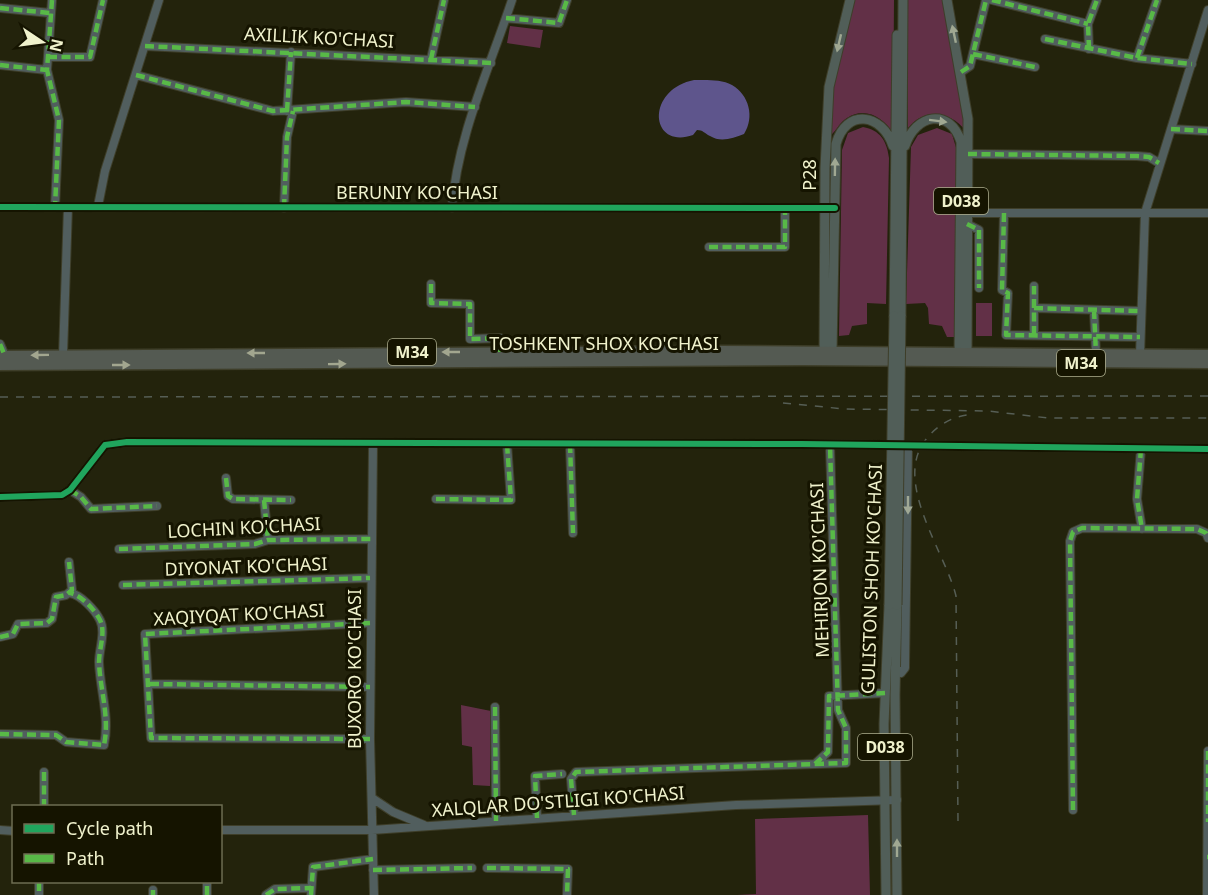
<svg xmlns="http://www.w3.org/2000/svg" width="1208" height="895" font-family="'Noto Sans',sans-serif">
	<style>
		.green { fill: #623047 }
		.water { fill: #5e558c }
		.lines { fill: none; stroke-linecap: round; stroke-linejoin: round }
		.minor-casing { stroke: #3e3e29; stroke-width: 10 }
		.major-casing { stroke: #3e3e29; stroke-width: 11 }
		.highway-casing { stroke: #3e3e29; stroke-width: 13 }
		.minor { stroke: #515e5e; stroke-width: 8 }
		.major { stroke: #515e58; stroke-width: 9 }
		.highway { stroke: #545a52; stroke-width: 10 }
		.rail { stroke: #565e55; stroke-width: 1.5; stroke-dasharray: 8 8; stroke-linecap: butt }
		.major-bridge-casing { stroke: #3e3e29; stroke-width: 11; stroke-linecap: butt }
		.major-bridge { stroke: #515e58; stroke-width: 9 }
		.quiet { stroke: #58b947; stroke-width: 4.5; stroke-dasharray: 9 4.5; stroke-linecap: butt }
		.cycleway-casing { stroke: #151400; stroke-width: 10 }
		.cycleway { stroke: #20a55d; stroke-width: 6 }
		.oneway { fill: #a0a892 }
		.oneway2 { fill: #a2a68f }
		.oneway3 { fill: #a0a895 }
		.labels { text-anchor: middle; stroke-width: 6; stroke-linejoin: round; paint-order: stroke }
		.shield { fill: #151400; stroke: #aeaf8f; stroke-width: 1.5 }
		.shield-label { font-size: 16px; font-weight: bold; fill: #f0f2cc }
		.street-label { font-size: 18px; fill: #f0f2cc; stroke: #151400 }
	</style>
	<rect width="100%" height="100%" fill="#23230c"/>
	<path class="green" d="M854,0H894L893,133C884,118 865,106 847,118C840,122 836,131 831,135L833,86Z
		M907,0H944L966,131C950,111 925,107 908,128Z
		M510,26L543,30L540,48L507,43Z
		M863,127C880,130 887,141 889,158L886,304L867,303V324L852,326L849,335L839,336L842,150L848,133Z
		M937,128L952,134L957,151L954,337H947L942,326L929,324L928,308L925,303L906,304L911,147L918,135Z
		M976,303H992V336H976Z
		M461,705L491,711L490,786L473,785L472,747L462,745Z
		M868,815L870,895H737L756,894L755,819Z"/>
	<path class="water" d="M694,80C706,80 721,79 732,85C749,95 755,117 744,134C733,138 721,143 710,136C704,133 703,130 697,130L693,135C650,150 645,90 694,80Z"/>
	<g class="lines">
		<defs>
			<path id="minor" d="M52,0L47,70L59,120L55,207
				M992,0L1088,24
				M0,8L50,13
				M506,18L559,23L567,0
				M1045,39L1137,58L1192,64
				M145,46L491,63
				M1089,49L1088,24L1097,0
				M973,54L1035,67
				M48,57H90L103,0
				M1137,58L1157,0
				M431,59L444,0
				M0,65L47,70
				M961,72L970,66L986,0
				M136,75L273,111L406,102L475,107
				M287,111L291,52
				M1171,129L1208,131
				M968,154L1137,156L1149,157L1159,163
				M98,206L105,171L159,0
				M0,207L829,208
				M284,208L287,137L293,111
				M452,208C457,137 490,67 512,0
				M967,213H1208
				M1004,213L1002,290L1008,293L1006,335L1140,337
				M967,224L979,230V288
				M709,247H785V208
				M431,284V303L470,304V339L500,338V352
				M1034,308L1141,311
				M1094,310L1096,354
				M1034,335V286
				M0,344L5,356
				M63,355L68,207
				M1140,355L1145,213L1208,10
				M373,444L370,739L374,895
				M570,444L573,533
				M1141,449L1137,499L1142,529
				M226,478L228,496L233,499L291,500
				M70,490L81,497L91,509L157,506
				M0,497L62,495L70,490L105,445L127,442L802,444L1208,449
				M436,499L511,500L507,444
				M264,500L268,540
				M119,549L255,544L268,540L371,539
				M123,585L370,578
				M0,637L13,634L18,624L47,623L52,619L56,597L66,595L72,590L69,562
				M895,668L901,673L905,668L908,446
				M150,684L370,687
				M495,707L496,821
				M0,734L56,735L66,742L104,745C110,717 100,690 99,662C99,649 106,632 100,620C95,610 81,595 70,593
				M370,739L151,738L145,634L370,623
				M815,764L846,763V728L838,710L830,445
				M44,772V806
				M372,798L393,812L424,825
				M1073,810L1070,541L1073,532L1082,528L1197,529L1206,533L1208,538
				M574,815L571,779L576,772L815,764L828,752L829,696L885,693
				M537,818L535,776L562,774
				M0,830L14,831
				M220,830H372L736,805L897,800
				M487,868L568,869L567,895
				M373,870L472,868
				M39,882V895
				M153,890V895
				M207,895V882
				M266,895L275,889L311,888
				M311,895L313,867L373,859
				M1207,895L1208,751"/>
			<path id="major" d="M947,0L968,119L967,359
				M905,146C915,114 950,107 961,142L959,358
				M894,316L897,35
				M901,316L903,0
				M824,352L825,168L829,87L850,0
				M832,352L836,144C846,108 882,113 893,146
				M886,895L884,724L889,605
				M897,895L895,695L897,605"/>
			<path id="highway" d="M0,356L720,351L1208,355
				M0,365L802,360L1208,363"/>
		</defs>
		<use href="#minor" class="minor-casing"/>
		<use href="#major" class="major-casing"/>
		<use href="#highway" class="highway-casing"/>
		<use href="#minor" class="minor"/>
		<use href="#major" class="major"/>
		<use href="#highway" class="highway"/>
		<path class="rail" d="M0,397L1208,396
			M783,403L845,409L988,411L1048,418H1208
			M958,821L956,596C945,551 890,479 928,437C938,425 952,417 967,415"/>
		<defs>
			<path id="major-bridge" d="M889,605L894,316
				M897,605L901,316"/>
		</defs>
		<use href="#major-bridge" class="major-bridge-casing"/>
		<use href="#major-bridge" class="major-bridge"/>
		<path class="quiet" d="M52,0L47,70L59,120L55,207
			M992,0L1088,24
			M0,8L50,13
			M506,18L559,23L567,0
			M1045,39L1137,58L1192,64
			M145,46L491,63
			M1089,49L1088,24L1097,0
			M973,54L1035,67
			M48,57H90L103,0
			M1137,58L1157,0
			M431,59L444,0
			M0,65L47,70
			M961,72L970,66L986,0
			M136,75L273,111L406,102L475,107
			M287,111L291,52
			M1171,129L1208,131
			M968,154L1137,156L1149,157L1159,163
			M284,208L287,137L293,111
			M1004,213L1002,290L1008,293L1006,335L1140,337
			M967,224L979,230V288
			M709,247H785V208
			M431,284V303L470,304V339L500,338V352
			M1034,308L1141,311
			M1094,310L1096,354
			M1034,335V286
			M0,344L5,356
			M570,444L573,533
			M1141,449L1137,499L1142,529
			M226,478L228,496L233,499L291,500
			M70,490L81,497L91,509L157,506
			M436,499L511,500L507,444
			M264,500L268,540
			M119,549L255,544L268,540L371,539
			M123,585L370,578
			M0,637L13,634L18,624L47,623L52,619L56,597L66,595L72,590L69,562
			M150,684L370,687
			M495,707L496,821
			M0,734L56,735L66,742L104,745C110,717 100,690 99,662C99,649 106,632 100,620C95,610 81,595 70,593
			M370,739L151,738L145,634L370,623
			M1208,751V822
			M815,764L846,763V728L838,710L830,445
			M44,772V806
			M1073,810L1070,541L1073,532L1082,528L1197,529L1206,533L1208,538
			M574,815L571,779L576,772L815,764L828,752L829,696L885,693
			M537,818L535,776L562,774
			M1207,857H1208
			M487,868L568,869L567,895
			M373,870L472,868
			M39,882V895
			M153,890V895
			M207,895V882
			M266,895L275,889L311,888
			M311,895L313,867L373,859"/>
		<defs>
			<path id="cycleway" d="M0,207L835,208
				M0,497L62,495L70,490L105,445L127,442L802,444L1208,449"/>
		</defs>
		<use href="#cycleway" class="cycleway-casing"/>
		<use href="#cycleway" class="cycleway"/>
	</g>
	<defs><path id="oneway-solid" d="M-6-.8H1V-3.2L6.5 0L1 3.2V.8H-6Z" transform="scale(1.5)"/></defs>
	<g class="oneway">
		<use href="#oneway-solid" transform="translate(954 34) rotate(-102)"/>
		<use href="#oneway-solid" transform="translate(839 43) rotate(103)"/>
		<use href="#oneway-solid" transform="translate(938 121) rotate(7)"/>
		<use href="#oneway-solid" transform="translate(835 167) rotate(-89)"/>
		<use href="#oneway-solid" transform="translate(897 848) rotate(-90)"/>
	</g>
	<g class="oneway2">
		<use href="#oneway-solid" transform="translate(451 352) rotate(180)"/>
		<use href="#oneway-solid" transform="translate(256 353) rotate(180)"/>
		<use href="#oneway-solid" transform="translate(40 355) rotate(179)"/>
		<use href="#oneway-solid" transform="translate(337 364) rotate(-1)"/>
		<use href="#oneway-solid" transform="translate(121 365)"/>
	</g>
	<use class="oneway3" href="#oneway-solid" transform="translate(908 505) rotate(90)"/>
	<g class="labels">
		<g class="shield">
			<rect x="934" y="188" width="54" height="26" rx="4.5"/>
			<rect x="388" y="339" width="48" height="26" rx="4.5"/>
			<rect x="1057" y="350" width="48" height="26" rx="4.5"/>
			<rect x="858" y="734" width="54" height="26" rx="4.5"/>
		</g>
		<g class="shield-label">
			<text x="961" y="207">D038</text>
			<text x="412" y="358">M34</text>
			<text x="1081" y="369">M34</text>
			<text x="885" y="753">D038</text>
		</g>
		<g class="street-label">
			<text transform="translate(319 38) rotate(3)" y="6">AXILLIK KO'CHASI</text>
			<text transform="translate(810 175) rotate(-90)" y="6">Р28</text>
			<text x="417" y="199">BERUNIY KO'CHASI</text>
			<text x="604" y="350">TOSHKENT SHOX KO'CHASI</text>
			<text transform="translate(244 528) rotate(-3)" y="6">LOCHIN KO'CHASI</text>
			<text transform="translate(246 567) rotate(-2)" y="6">DIYONAT KO'CHASI</text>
			<text transform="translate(820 570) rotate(-92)" y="6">MEHIRJON KO'CHASI</text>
			<text transform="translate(872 579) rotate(-88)" y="6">GULISTON SHOH KO'CHASI</text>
			<text transform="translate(239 615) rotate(-3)" y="6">XAQIYQAT KO'CHASI</text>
			<text transform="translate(355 669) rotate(-90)" y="6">BUXORO KO'CHASI</text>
			<text transform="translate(558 802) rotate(-4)" y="6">XALQLAR DO'STLIGI KO'CHASI</text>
		</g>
	</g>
	<rect x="12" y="805" width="210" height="78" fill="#151400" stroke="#6d6d52" stroke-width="1.5"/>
	<rect x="24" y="824" width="30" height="9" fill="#20a55d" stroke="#6d6d52" stroke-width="1.5"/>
	<text x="66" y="835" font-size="18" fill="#f0f2cc">Cycle path</text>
	<rect x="24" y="854" width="30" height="9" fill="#58b947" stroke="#6d6d52" stroke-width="1.5"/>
	<text x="66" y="865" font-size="18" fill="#f0f2cc">Path</text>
	<g transform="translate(42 42) rotate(103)" stroke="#151400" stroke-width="4.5" paint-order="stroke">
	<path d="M0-4.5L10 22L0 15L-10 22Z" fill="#f0f2cc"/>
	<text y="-9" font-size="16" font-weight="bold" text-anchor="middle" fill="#f0f2cc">N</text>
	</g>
</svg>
